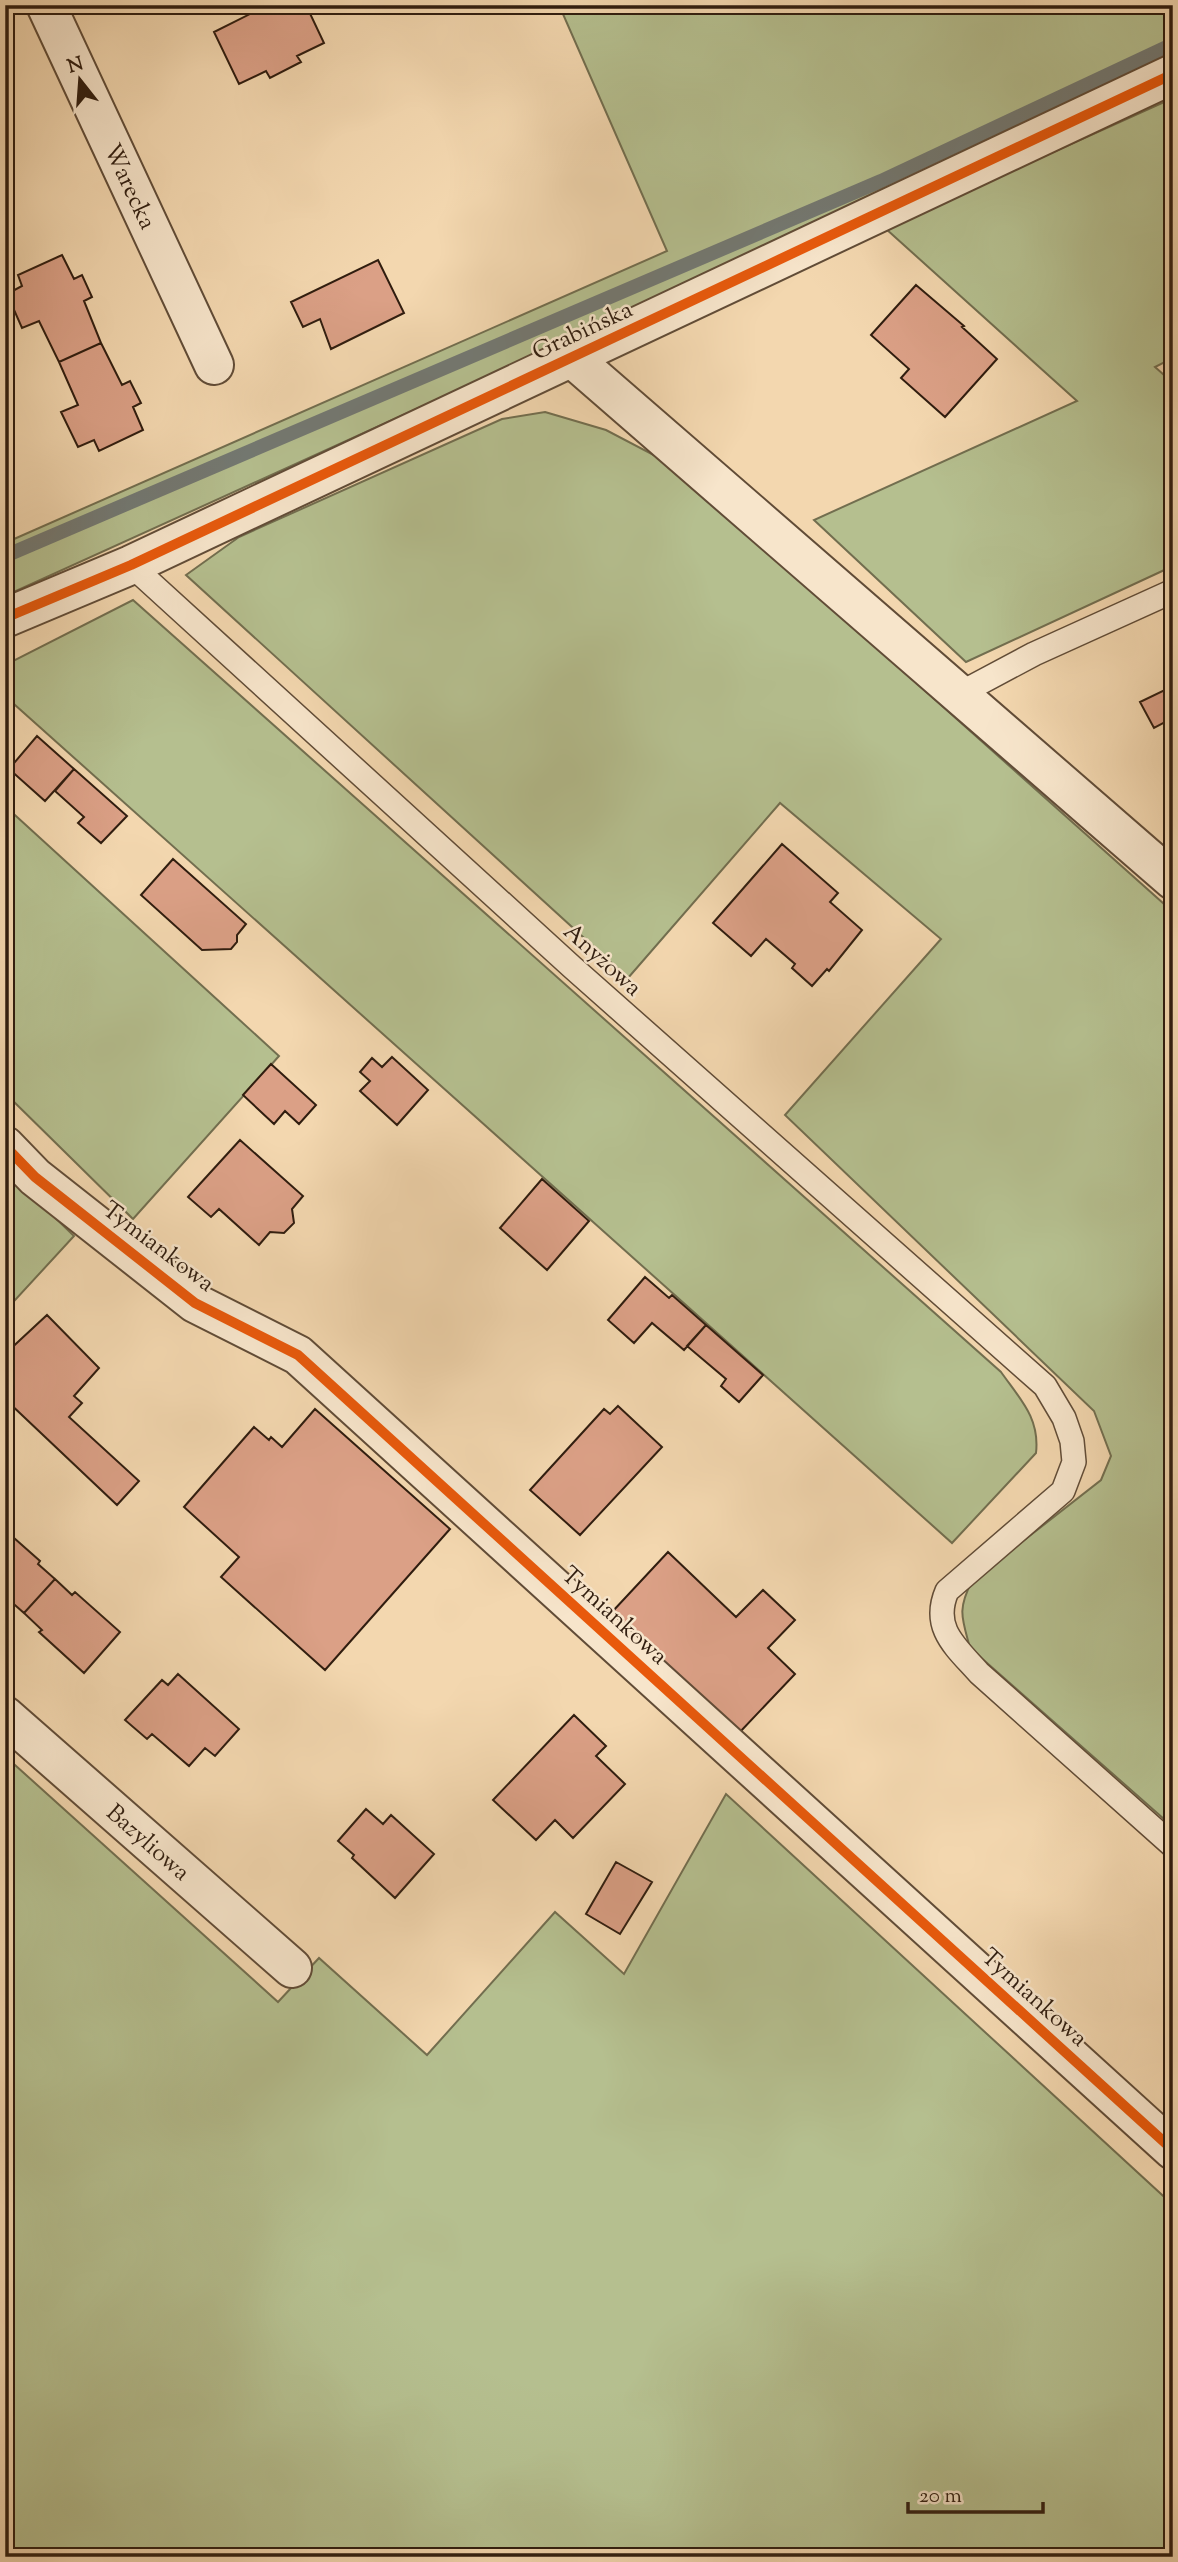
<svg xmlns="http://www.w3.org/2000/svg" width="1178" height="2562" font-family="'Sorts Mill Goudy',serif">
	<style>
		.green { fill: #b5bf8f; stroke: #726e4f; stroke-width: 2 }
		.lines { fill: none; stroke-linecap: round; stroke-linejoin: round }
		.stream { stroke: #737973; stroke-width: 14 }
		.building { fill: #dba086; stroke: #301d0f; stroke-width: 2 }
		.service-casing { stroke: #614c37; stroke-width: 26 }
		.minor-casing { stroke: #614c37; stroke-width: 42 }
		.service { stroke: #f7e5cb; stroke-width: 23 }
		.minor { stroke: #f7e5cb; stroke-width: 38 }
		.cycleway-casing { stroke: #f7e5cb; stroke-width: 15 }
		.cycleway { stroke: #e8590c; stroke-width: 10 }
		.labels { text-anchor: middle; stroke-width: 5; stroke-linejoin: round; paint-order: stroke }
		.street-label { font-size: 24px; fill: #301d0f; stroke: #f7e5cb }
	</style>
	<rect width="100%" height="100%" fill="#f3d7af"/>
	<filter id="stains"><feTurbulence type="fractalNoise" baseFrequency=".00286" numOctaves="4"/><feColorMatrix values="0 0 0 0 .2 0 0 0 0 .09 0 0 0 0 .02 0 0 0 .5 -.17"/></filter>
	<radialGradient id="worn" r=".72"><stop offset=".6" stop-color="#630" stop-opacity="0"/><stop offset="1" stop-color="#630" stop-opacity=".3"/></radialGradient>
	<path class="green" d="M559,5H1173V65L5,596V543L667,251Z
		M1173,98V358L1155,367L1173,383V566L966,662L814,520L1077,401L885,228Z
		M545,412L606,430L671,464L1173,912V1827L970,1648C962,1618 957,1610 972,1581L1101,1480L1111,1456L1094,1411L785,1115L941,939L780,803L628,978L186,575L239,537L502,419Z
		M133,600L1001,1372C1020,1399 1040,1418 1036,1453L952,1543L5,696V665Z
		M5,806L279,1056L133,1219L5,1093Z
		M5,1169L74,1236L5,1311Z
		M5,1756L278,2002L319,1958L427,2055L555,1912L624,1974L726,1794L1173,2205V2557H5Z"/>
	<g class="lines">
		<path class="stream" d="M5,556L881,181L1173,44"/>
	</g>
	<path class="building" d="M268,5H306L324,43L297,56L301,62L270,78L266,71L239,84L214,32Z
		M62,255L74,279L82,275L92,297L84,301L101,343L59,362L39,321L22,328L7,294L22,286L18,275Z
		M378,260L404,313L331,349L320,319L303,327L291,302Z
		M916,285L964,326L962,327L997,359L945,417L901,378L909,369L871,335Z
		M101,343L122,385L130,381L141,403L133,407L143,430L99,451L94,440L78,447L61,412L78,405L59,362Z
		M1173,686V718L1154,728L1140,702Z
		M37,736L74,769L45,801L9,769Z
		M74,769L127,816L101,843L78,823L84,817L55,791Z
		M782,844L838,893L830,902L862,930L829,971L827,969L812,986L792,968L795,964L766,939L751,956L713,923Z
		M173,859L246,924L237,935V942L231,949L202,950L141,895Z
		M392,1057L428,1090L397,1125L360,1091L370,1081L360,1072L372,1058L382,1067Z
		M271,1064L316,1105L299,1124L285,1111L274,1124L243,1095Z
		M240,1140L303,1196L292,1209L294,1223L284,1233L270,1232L259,1245L219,1209L211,1217L188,1197Z
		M542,1179L589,1221L547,1270L500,1228Z
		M645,1277L669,1298L672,1295L706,1325L684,1350L652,1323L634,1343L608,1320Z
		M47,1315L99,1368L74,1396L82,1403L69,1417L139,1481L117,1505L5,1399V1354Z
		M706,1325L763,1375L739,1402L721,1386L726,1379L687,1346Z
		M618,1406L662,1447L580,1535L530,1490L604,1409L610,1414Z
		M315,1409L450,1529L325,1670L221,1577L239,1557L184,1507L254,1427L269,1440L271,1437L282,1447Z
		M5,1530L40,1561L38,1564L55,1579L24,1613L7,1598L5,1600Z
		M668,1552L736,1617L763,1590L795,1620L768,1648L795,1674L739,1733L612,1612Z
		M55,1579L72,1595L75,1592L120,1632L84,1673L39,1632L42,1630L24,1613Z
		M178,1674L239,1729L215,1756L205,1748L189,1766L152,1734L147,1739L125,1720L162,1680L168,1685Z
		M574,1715L606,1746L596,1756L625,1784L573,1838L555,1820L536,1840L493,1800Z
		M366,1809L383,1824L391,1815L434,1854L395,1898L352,1858L354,1855L338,1841Z
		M616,1862L652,1882L620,1934L586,1914Z"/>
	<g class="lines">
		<defs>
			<path id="service" d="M131,565L572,967L1045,1386L1064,1418L1072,1441L1074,1462L1063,1491L947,1591C931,1628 956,1647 979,1673L1173,1846
				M959,694L1034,654L1173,591"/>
			<g id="minor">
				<path id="s1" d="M46,5L214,365"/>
				<path d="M572,358L1173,880"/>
				<path d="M5,618L131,565L1173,74"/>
				<path d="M5,1146L35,1177L195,1303L298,1355L1173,2150"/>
				<path id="s2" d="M5,1716L292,1968"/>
			</g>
		</defs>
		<use href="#service" class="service-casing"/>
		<use href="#minor" class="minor-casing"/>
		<use href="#service" class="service"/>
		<use href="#minor" class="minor"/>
		<defs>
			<path id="cycleway" d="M5,618L131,565L1173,74
				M5,1146L35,1177L195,1303L298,1355L1173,2150"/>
		</defs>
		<use href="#cycleway" class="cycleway-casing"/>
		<use href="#cycleway" class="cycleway"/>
	</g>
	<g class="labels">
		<g class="street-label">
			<text dy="8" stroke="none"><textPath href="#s1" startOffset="200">Warecka</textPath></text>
			<text transform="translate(582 330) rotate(-25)" y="8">Grabińska</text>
			<text transform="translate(603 959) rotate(42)" y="8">Anyżowa</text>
			<text transform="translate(159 1246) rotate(37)" y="8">Tymiankowa</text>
			<text transform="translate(615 1615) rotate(42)" y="8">Tymiankowa</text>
			<text dy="8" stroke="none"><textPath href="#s2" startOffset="191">Bazyliowa</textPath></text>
			<text transform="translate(1035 1997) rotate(42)" y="8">Tymiankowa</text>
		</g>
	</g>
	<rect width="1178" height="2562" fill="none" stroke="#f3d7af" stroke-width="28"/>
	<rect x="7" y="7" width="1164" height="2548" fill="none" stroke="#301d0f" stroke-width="3.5"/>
	<rect x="14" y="14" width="1150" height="2534" fill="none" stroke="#301d0f" stroke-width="2"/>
	<g transform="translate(80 80) rotate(343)" stroke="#f7e5cb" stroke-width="5" paint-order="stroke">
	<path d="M0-5L12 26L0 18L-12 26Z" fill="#301d0f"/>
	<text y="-10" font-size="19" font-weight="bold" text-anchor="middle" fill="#301d0f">N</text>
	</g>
	<path d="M908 2502v10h135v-10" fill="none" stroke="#301d0f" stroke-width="3.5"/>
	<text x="919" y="2502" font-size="21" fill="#301d0f" stroke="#f7e5cb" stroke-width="5" paint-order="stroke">20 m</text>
	<rect width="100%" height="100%" filter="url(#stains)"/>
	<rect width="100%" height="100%" fill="url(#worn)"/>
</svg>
